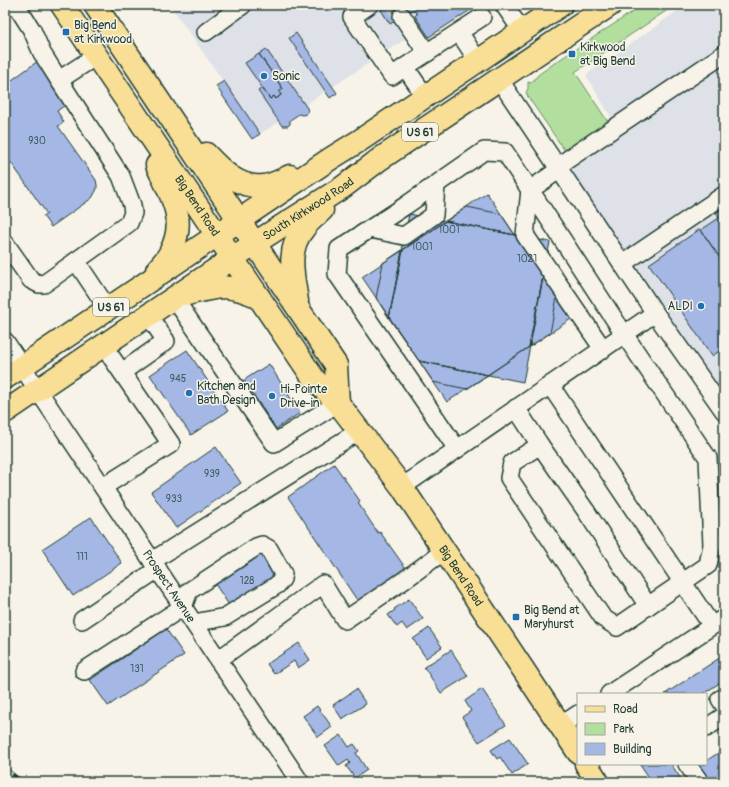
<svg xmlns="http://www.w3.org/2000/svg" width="729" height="787" font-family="Pangolin,sans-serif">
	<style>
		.built { fill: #dee1e7 }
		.green { fill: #b2df9d; stroke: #688e68 }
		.building { fill: #a4b7e5; stroke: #1f3d34 }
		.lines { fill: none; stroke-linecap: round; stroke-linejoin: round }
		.minor-tunnel { stroke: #cccfc4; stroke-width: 17; stroke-dasharray: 17 8; stroke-linecap: butt }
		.minor-casing { stroke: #1f3d34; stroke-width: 20 }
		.major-casing { stroke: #1f3d34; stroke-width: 25 }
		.minor { stroke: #f7f3e8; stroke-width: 17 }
		.major { stroke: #f9df96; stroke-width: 22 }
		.rail-casing { stroke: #1f3d34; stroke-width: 4.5 }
		.rail { stroke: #f7f3e8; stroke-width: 3; stroke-dasharray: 9; stroke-linecap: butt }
		.poi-dot { fill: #1f6fb2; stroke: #f7f3e8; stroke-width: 1.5 }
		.labels { text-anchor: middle; stroke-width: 3; stroke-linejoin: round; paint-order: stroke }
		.number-label { font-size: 10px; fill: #405c60 }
		.shield { fill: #f7f3e8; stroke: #60746a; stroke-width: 1 }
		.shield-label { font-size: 11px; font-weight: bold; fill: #1f3d34 }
		.poi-label { font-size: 12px; fill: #1f3d34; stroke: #f7f3e8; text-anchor: start }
		.street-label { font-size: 12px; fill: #1f3d34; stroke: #f7f3e8 }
	</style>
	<rect width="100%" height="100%" fill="#f7f3e8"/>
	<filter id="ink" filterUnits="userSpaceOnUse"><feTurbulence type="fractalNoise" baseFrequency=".025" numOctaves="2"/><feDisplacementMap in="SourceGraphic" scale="8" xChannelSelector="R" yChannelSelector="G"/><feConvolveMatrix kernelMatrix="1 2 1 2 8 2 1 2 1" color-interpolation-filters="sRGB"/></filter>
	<g filter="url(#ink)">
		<path class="built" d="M170,5H458L260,134Z
			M686,5H724V399L560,159L614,122L586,75Z"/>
		<path class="green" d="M643,5H675L575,72L608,122L565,151L528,97L526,92L528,89V82L531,83L538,75L556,62Z"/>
		<path class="building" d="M389,5H478L429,37L415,16L417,14L414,9L390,24L381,10Z
			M296,33L337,93L330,98L289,38Z
			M266,49L307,108L308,111L306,114L302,115L299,114L290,120V124L288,126H282L258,91L262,88L270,99L274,96L276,99L281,95L279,92L283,89L259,54Z
			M259,54L283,89L279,92L281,95L276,99L274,96L270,99L245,63Z
			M38,61L68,103L57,111L64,122L58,126L96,180L97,185V189L92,198L51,227L43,216L47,214L5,154V85Z
			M224,81L260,134L252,139L216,86Z
			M487,193L571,319L447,402L362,277Z
			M467,207L501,214L515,235L446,221Z
			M724,207V264L701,230L719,218L716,213Z
			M409,214L550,242L523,382L419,361L389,318Z
			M446,221L515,235L543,276L529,347L488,375L419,361L389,318L403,250Z
			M700,229L724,264V348L712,356L649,264Z
			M403,250L389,318L376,298L383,263Z
			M543,276L557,297L550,333L529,347Z
			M187,350L228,411L191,435L150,375Z
			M419,361L488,375L467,389L433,382Z
			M269,364L300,413L276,429L244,380Z
			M216,447L241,483L176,528L151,492Z
			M334,464L360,501L358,503L378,533L380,532L407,570L359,603L288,497Z
			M91,517L122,563L73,596L42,549Z
			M263,552L279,576L231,608L215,584Z
			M409,599L423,619L407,630L402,623L397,627L388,615L395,610L394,609Z
			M429,628L442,647L426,658L413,639Z
			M166,629L184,655L108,706L90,680Z
			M299,643L310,660L298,668L294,661L274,674L267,664Z
			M451,650L468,676L441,693L424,667Z
			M724,655V680L703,694H665Z
			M356,689L366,704L342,719L333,705Z
			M482,689L506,725L479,742L462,717L471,711L465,701Z
			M317,706L332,727L318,737L303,716Z
			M341,735L349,747L354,744L359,751L356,753L367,770L355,778L346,766L350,763L348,760L339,766L325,746Z
			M510,738L528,764L512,775L500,757L497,759L491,750Z
			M724,749V775L714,782H705L695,768L701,764H706V761Z
			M640,764H671L683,782H652Z"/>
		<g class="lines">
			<path class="minor-tunnel" d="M394,5L402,16"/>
			<defs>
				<g id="minor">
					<path d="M369,5L352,17L392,76L405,67"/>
					<path d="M504,5L522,31"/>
					<path d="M402,16L427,53"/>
					<path d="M206,32L243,5"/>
					<path d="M459,32L478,61"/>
					<path d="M499,79L655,313L724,411"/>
					<path d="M59,80L96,56"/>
					<path d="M425,96L405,67L482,17"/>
					<path d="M558,166L724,54"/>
					<path d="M530,190L525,235L603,349"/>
					<path d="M370,229L404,236L434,215L436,185"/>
					<path d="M5,243L31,280L39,284H44L129,223L133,213L132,205L121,176L59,80L42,53L32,30L16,5"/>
					<path d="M76,261L108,309"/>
					<path d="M622,264L724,195"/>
					<path d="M174,298L274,443L338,403"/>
					<path id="s1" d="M5,341L300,782"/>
					<path d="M103,345L171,444L103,487"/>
					<path d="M122,372L166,341L148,315"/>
					<path d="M550,385L712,626"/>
					<path d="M516,408L540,445L512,463L509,478L603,618L617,627L708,565L712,545L708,458L624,334L530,190"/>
					<path d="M540,445L586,511L648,606"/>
					<path d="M457,449L337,274L339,249L405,206L484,151L505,152L530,190L560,169"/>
					<path d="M402,487L655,313"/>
					<path d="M152,561L359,431"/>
					<path d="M82,620L158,569"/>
					<path d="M218,660L323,584L345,620L403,581L444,551"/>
					<path d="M84,671L183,607L189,591L256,547L262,545L269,549L283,574L282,579L277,585L225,617L194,623"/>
					<path d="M609,694L724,618"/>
					<path d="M720,699L724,705"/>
					<path d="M560,726L578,714"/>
					<path d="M706,728L724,716"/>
					<path d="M687,764L700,782"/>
				</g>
				<g id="major">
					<path id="s2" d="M62,5L314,379L338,403L402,487L578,752"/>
					<path d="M95,5L336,365L338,403"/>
					<path d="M206,154C221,170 239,189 264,186C273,185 282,180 290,176"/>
					<path d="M157,270C161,265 167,259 170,253C188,219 171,196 157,165"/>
					<path d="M187,294C219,286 228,283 259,297"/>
					<path d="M297,301C293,275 286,249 304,228C309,221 316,216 322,210"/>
					<path d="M5,378L330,159L359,141L561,5"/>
					<path id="s3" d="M5,412L255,243L343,187L380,159L610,5"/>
					<path d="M586,764L598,782"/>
				</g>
			</defs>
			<use href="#minor" class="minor-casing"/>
			<use href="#major" class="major-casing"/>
			<use href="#minor" class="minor"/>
			<use href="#major" class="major"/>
			<defs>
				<path id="rail" d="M5,769L22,782"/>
			</defs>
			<use href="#rail" class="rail-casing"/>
			<use href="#rail" class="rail"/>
		</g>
	</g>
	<g class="poi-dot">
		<rect x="62" y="28" width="8" height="8" rx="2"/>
		<rect x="568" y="50" width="8" height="8" rx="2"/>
		<circle cx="264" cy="76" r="4"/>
		<circle cx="701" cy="306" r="4"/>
		<circle cx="189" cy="393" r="4"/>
		<circle cx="272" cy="396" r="4"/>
		<rect x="512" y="613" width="8" height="8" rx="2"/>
	</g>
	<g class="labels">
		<g class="number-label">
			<text x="37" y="144">930</text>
			<text x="449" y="233">1001</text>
			<text x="422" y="250">1001</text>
			<text x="527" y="262">1021</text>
			<text x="178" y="382">945</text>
			<text x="212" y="477">939</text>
			<text x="174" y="502">933</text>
			<text x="82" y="560">111</text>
			<text x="247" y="584">128</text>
			<text x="137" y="672">131</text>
		</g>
		<g class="shield">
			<rect x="402" y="123" width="36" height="18" rx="3"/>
			<rect x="93" y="298" width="36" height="18" rx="3"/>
		</g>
		<g class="shield-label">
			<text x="420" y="136">US 61</text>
			<text x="111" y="311">US 61</text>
		</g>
		<g class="poi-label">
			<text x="74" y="29">Big Bend<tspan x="74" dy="14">at Kirkwood</tspan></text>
			<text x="580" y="51">Kirkwood<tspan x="580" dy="14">at Big Bend</tspan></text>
			<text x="272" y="80">Sonic</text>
			<text x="693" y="310" text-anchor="end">ALDI</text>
			<text x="197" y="390">Kitchen and<tspan x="197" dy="14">Bath Design</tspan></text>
			<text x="280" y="393">Hi-Pointe<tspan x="280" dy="14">Drive-in</tspan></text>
			<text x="524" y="614">Big Bend at<tspan x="524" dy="14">Maryhurst</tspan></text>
		</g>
		<g class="street-label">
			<text dy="4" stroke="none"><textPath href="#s2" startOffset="242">Big Bend Road</textPath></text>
			<text dy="4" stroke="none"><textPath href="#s3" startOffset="365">South Kirkwood Road</textPath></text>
			<text dy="4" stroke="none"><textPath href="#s2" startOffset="697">Big Bend Road</textPath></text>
			<text dy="4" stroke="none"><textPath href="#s1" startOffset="295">Prospect Avenue</textPath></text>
		</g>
	</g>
	<rect width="729" height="787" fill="none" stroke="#f7f3e8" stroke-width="20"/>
	<rect x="10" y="10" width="709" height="767" fill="none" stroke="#1f3d34" stroke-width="1.5" filter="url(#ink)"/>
	<rect x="577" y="693" width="130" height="72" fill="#f7f3e8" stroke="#a1aaa0"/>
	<rect x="585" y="706" width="20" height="6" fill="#f9df96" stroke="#a1aaa0"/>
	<text x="613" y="713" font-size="12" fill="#1f3d34">Road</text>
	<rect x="585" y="723" width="20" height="12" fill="#b2df9d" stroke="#a1aaa0"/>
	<text x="613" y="733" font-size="12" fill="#1f3d34">Park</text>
	<rect x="585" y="743" width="20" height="12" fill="#a4b7e5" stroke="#a1aaa0"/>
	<text x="613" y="753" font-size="12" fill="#1f3d34">Building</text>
</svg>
